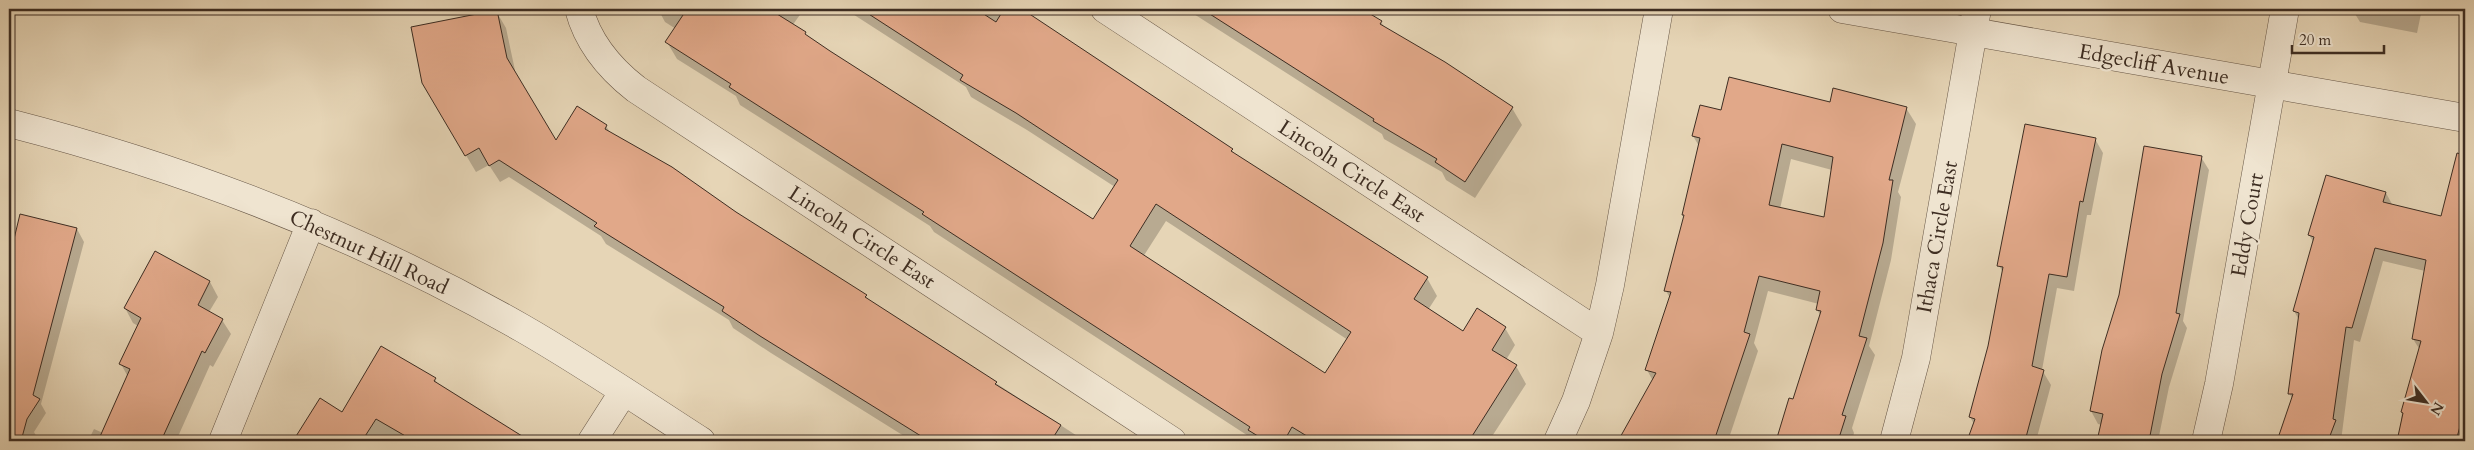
<svg xmlns="http://www.w3.org/2000/svg" width="2474" height="450" font-family="Cardo,serif">
	<style>
		.shadow { fill: #0003; fill-rule: evenodd }
		.building { fill: #e1a889; stroke: #3d2d22; fill-rule: evenodd }
		.lines { fill: none; stroke-linecap: round; stroke-linejoin: round }
		.minor-casing { stroke: #675747; stroke-width: 29 }
		.minor { stroke: #efe4d0; stroke-width: 28 }
		.labels { text-anchor: middle; stroke-width: 4.5; stroke-linejoin: round; paint-order: stroke }
		.street-label { font-size: 21px; fill: #3d2d22; stroke: #efe4d0 }
	</style>
	<rect width="100%" height="100%" fill="#e6d5b6"/>
	<filter id="stains"><feTurbulence type="fractalNoise" baseFrequency=".004" numOctaves="4"/><feColorMatrix values="0 0 0 0 .2 0 0 0 0 .09 0 0 0 0 .02 0 0 0 .5 -.17"/></filter>
	<radialGradient id="worn" r=".72"><stop offset=".6" stop-color="#630" stop-opacity="0"/><stop offset="1" stop-color="#630" stop-opacity=".3"/></radialGradient>
	<path class="shadow" d="M658,9H804L792,26L829,52L1093,221L1115,187L1027,130L971,97L966,87L845,9H1020L1232,150L1234,154L1427,278L1437,296L1428,310L1463,333L1505,328L1515,345L1506,360L1516,366L1526,384L1489,441H1256L934,232L930,226L740,105L736,96L677,59L667,42L676,29L665,22ZM1166,221L1348,340L1325,375L1143,257Z
		M1186,9H1361L1381,22L1385,28L1512,108L1522,125L1475,198L1446,180L1442,172L1384,139L1382,134Z
		M2352,9H2422L2417,33L2360,22Z
		M496,11L506,28L516,75L556,142L578,108L606,126L611,134L866,296L869,301L1085,441H912L771,353L733,328L729,320L606,244L601,236L509,177L500,182L489,165L476,172L423,83Z
		M1831,104L1906,108L1916,124L1898,192L1901,197L1891,260L1869,346L1875,355L1852,428L1854,433L1852,441H1777L1790,400L1793,401L1821,316L1817,310L1819,304L1768,291L1754,343L1758,351L1728,441H1620L1653,381L1647,370L1670,298L1666,291L1685,217L1683,214L1699,146L1693,136L1722,112ZM1791,159L1832,170L1825,219L1780,209Z
		M2095,139L2103,153L2091,215H2087L2074,291L2057,288L2042,370L2051,385L2036,441H1968L1974,424L1970,417L1989,346L2003,273L1999,265Z
		M2201,157L2209,170L2183,321L2187,328L2169,387L2158,441H2099L2102,425L2098,424L2091,411Z
		M2386,193L2393,206L2442,217L2446,198L2465,203V441H2399L2402,412L2420,350L2413,339L2425,271L2383,261L2360,342L2354,340L2341,441H2278L2293,400L2289,393L2299,320L2294,311L2314,243L2309,235Z
		M21,216L77,229L84,242L41,404L46,413L34,432L39,441H9V265Z
		M156,252L210,282L218,297L209,312L222,320L231,334L213,367L210,365L176,441H88L94,429L103,433L128,377L121,364L138,326L133,323L125,308Z
		M435,379L438,385L516,434L520,441H400L394,437L391,441H295L321,400L343,414Z"/>
	<path class="building" d="M687,9H769L806,32L805,34L830,51L1093,219L1118,180L1016,113L960,80L963,75L861,9H976L996,22L1004,9H1022L1233,149L1231,151L1428,277L1414,299L1463,331L1477,308L1506,327L1492,350L1517,365L1469,441H1315L1292,427L1284,441H1266L1248,430L1250,427L922,214L924,212L729,87L731,84L665,42ZM1156,204L1351,332L1325,373L1130,246Z
		M1202,9H1362L1382,21L1380,24L1445,62L1513,107L1465,182L1435,162L1437,159L1373,121L1374,119Z
		M497,10L507,58L556,140L577,106L607,125L605,129L672,167L736,212L867,295L865,297L997,382L995,384L1061,425L1051,441H929L760,336L722,311L724,307L594,226L597,223L499,160L489,166L479,148L465,156L422,83L411,27Z
		M1729,77L1830,102L1833,88L1907,107L1889,180H1893L1883,243L1859,336L1867,338L1842,415L1846,416L1838,441H1776L1789,398L1793,399L1821,311L1816,310L1820,291L1759,276L1744,332L1750,334L1714,441H1618L1656,373L1645,370L1671,292L1664,291L1684,215H1682L1700,138L1692,136L1700,105L1721,110ZM1782,144L1833,157L1824,217L1769,205Z
		M2025,124L2096,138L2083,202L2080,201L2067,277L2049,274L2032,366L2044,370L2025,441H1967L1975,419L1969,417L1988,346L2003,267L1997,266Z
		M2144,146L2202,156L2176,313L2180,314L2162,374L2149,441H2097L2103,414L2090,411L2102,350L2119,295Z
		M2457,153L2465,155V408L2456,441H2397L2403,413L2401,412L2421,341L2412,339L2426,260L2375,248L2352,328L2346,327L2333,419L2336,420L2328,441H2277L2293,394H2288L2299,313L2293,311L2314,237L2308,235L2326,175L2386,192L2383,202L2441,216Z
		M20,214L77,228L33,395L40,399L27,419L21,441H9V260Z
		M155,251L210,281L198,305L223,319L205,353L202,351L161,441H98L130,369L119,364L141,318L124,308Z
		M381,346L436,378L434,381L530,441H414L376,419L362,441H293L320,398L342,412Z"/>
	<g class="lines">
		<defs>
			<path id="minor" d="M579,9C588,43 609,68 636,89L1172,441
				M1105,9L1599,333
				M1842,9L2465,118
				M9,123C188,169 361,236 522,328C583,363 642,403 701,441
				M223,441L311,223
				M592,441L624,391
				M1558,441L1576,401L1599,333L1610,285L1659,9
				M1894,441L1916,358L1977,9
				M2206,441L2219,384L2285,9"/>
		</defs>
		<use href="#minor" class="minor-casing"/>
		<use href="#minor" class="minor"/>
	</g>
	<g class="labels">
		<g class="street-label">
			<text transform="translate(2154 64) rotate(10)" y="7">Edgecliff Avenue</text>
			<text transform="translate(1352 171) rotate(33)" y="7">Lincoln Circle East</text>
			<text transform="translate(2247 225) rotate(-80)" y="7">Eddy Court</text>
			<text transform="translate(862 237) rotate(33)" y="7">Lincoln Circle East</text>
			<text transform="translate(1937 237) rotate(-80)" y="7">Ithaca Circle East</text>
			<text transform="translate(369 252) rotate(25)" y="7">Chestnut Hill Road</text>
		</g>
	</g>
	<rect width="2474" height="450" fill="none" stroke="#e6d5b6" stroke-width="30"/>
	<rect x="10" y="10" width="2454" height="430" fill="none" stroke="#3d2d22" stroke-width="2.5"/>
	<rect x="15" y="15" width="2444" height="420" fill="none" stroke="#3d2d22"/>
	<g transform="translate(2426 402) rotate(121)" stroke="#efe4d0" stroke-width="4" paint-order="stroke">
	<path d="M0-4L9 19L0 12L-9 19Z" fill="#3d2d22"/>
	<text y="-8" font-size="14" font-weight="bold" text-anchor="middle" fill="#3d2d22">N</text>
	</g>
	<path d="M2292 45v8h92v-8" fill="none" stroke="#3d2d22" stroke-width="2.5"/>
	<text x="2299" y="45" font-size="15" fill="#3d2d22" stroke="#efe4d0" stroke-width="4" paint-order="stroke">20 m</text>
	<rect width="100%" height="100%" filter="url(#stains)"/>
	<rect width="100%" height="100%" fill="url(#worn)"/>
</svg>
